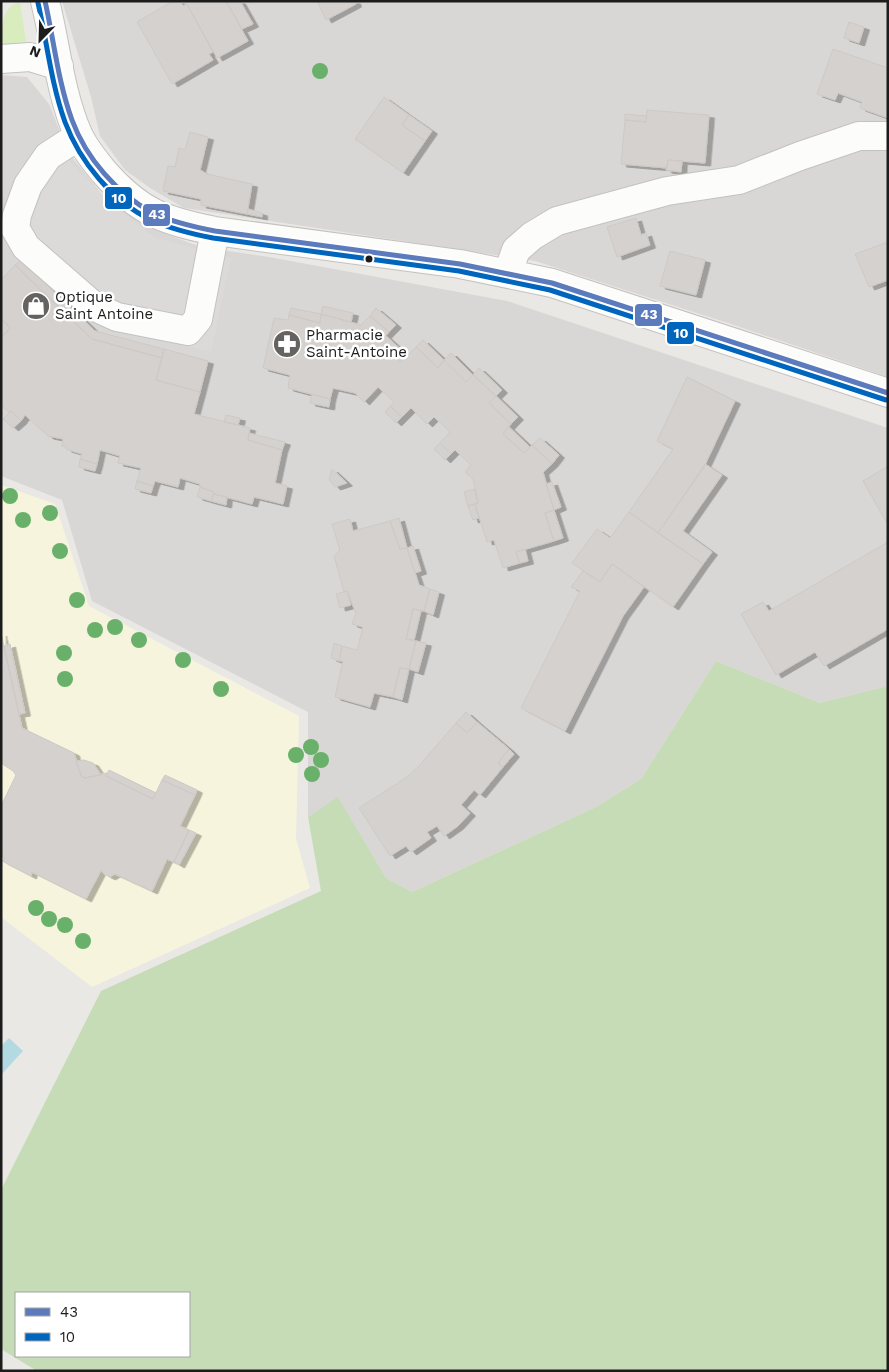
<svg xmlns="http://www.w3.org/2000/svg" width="889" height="1372" font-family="'Work Sans',sans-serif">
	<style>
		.residential { fill: #d9d7d5 }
		.education { fill: #f6f4dd }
		.grass { fill: #d8ecbe }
		.forest { fill: #c5dcb6; fill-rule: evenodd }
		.parking { fill: #dbdad8 }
		.water { fill: #b3dae2 }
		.building { fill: #d5d1ce; stroke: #cec9c5; filter: url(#shadow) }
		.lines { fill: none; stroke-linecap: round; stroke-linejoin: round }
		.minor-casing { stroke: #c3c2c0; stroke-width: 30 }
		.minor { stroke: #fcfcfb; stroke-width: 28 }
		.bus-1-casing { stroke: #fff; stroke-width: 9 }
		.bus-2-casing { stroke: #fff; stroke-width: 9 }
		.bus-1 { stroke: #5b7bbc; stroke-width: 5 }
		.bus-2 { stroke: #0065bd; stroke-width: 5 }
		.tree { fill: #69b06a }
		.bus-dot { fill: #1c1c1c; stroke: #fff; stroke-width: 2 }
		.labels { text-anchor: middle; stroke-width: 5; stroke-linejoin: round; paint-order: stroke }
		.poi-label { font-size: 15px; fill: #1c1c1c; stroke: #fff; text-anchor: start }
		.line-badge { stroke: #fff; stroke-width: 2 }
		.badge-label { font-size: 14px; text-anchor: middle; font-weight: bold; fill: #fff }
	</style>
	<defs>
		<filter id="shadow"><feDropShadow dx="5.5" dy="3" stdDeviation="0" flood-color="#0004"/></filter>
	</defs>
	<rect width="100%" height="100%" fill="#eae8e4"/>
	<path class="residential" d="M62,1H888V377L731,324L535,261L184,208L150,188L125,170L100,136L91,97Z
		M1,75L27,77L49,104L68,152L104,197L144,226L201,247L269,257L507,301L888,428V686L820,703L716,661L641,779L596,807L412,892L386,878L338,798L308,817V712L92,601L62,500L1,476Z"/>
	<path class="education" d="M1,485L55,504L89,606L299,716L296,839L310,888L92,987L1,917Z"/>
	<path class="grass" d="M20,2L26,42L3,45C0,35 2,16 10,7C12,5 17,3 20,2Z"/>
	<path class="forest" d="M716,661L820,703L888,686V1371H37L1,1349V1190L101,991L321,891L308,817L338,797L386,878L412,892L596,807L641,779ZM16,1293H189V1356H16Z"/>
	<path class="parking" d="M51,134L70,161L108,201L156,238L231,258L211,352L100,325L7,239L22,172Z"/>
	<path class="water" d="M9,1038L23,1051L1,1075V1046Z"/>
	<path class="building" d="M173,1H180L183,6L187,4L213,52L209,54L213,60L172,84L137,22Z
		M185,1H226L248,41L217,58Z
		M226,1H240L253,24L242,29Z
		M317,1H355L356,4L326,20Z
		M849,22L864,27L859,43L844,38Z
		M833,49L888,68V118L860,108L862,102L838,93L835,100L817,94Z
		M384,97L409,115L402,125L425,141L403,173L355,139Z
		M647,110L709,115L705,163L668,160L667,168L621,164L625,120L646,122Z
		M625,114L647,116L646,122L625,120Z
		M409,115L432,131L425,141L402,125Z
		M190,132L208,137L200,170L207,174L252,184L247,214L201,205V199L163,191L168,166L175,167L179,148L185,150Z
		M668,160L682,161L681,172L666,170Z
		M248,209L262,213V217L247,214Z
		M636,218L641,235L646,233L650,245L617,257L607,227Z
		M888,242V280L869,287L855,254Z
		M670,251L705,260L696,295L660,286Z
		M21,260L95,331L164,349L162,358L92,339L15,265Z
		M15,265L92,339L162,358L156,380L200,392L194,414L250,428L248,440L282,450L275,483L287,486L283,504L254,497L252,504L214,494V492L200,487V484L180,478L178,487L155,481L153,486L137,481L141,468L118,463L120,456L100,450L97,464L80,459L82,454L66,449V447L62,446L63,439L48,436L25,415L21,421L11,411L9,412L1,405V337L11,328L1,319V280Z
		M323,306L353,313L351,322L321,314Z
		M291,308L321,314L320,323L289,315Z
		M376,308L396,325L389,332L370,316Z
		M321,314L361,325L370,316L389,332L380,342L401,362L416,347L438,368L444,360L466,382L473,375L496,396L489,403L511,424L503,434L524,453L532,445L552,464L543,472L554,510L545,513L554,541L516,552L520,563L503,568L494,540L487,542L475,504L478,503L473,479L465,472L471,465L455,450L451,454L440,443L450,432L434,417L427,424L411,408L402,417L390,406L394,402L378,387L364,402L355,393L333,388L330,399L288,388L290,375L263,368L274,318L288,320L289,315L320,323Z
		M1,319L11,328L1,337Z
		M386,336L407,355L401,362L380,342Z
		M423,340L444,360L438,368L416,347Z
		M164,349L208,361L200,392L156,380Z
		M451,353L473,375L466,382L444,360Z
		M479,368L502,390L496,396L473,375Z
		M687,377L735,401L703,469L658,533L629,512L673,449L657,441Z
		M312,394L330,399L329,407L310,403Z
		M496,396L518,417L511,424L489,403Z
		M390,406L402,417L396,423L385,412Z
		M11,411L21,421L13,428L3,419Z
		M226,415L240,418L238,425L224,422Z
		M509,427L530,447L524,453L503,434Z
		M249,433L285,442L282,450L248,440Z
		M540,438L559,455L552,464L532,445Z
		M440,443L451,454L445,460L434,449Z
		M80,459L97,464L95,471L79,467Z
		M705,464L722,475L683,531L712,552L703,564L658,533Z
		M888,466V525L863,481Z
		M332,469L347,483L335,487L329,480Z
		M137,481L153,486L151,493L135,489Z
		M552,482L561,507L554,510L546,484Z
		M200,487L214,492L211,501L197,497Z
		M474,489L478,503L468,506L464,492Z
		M214,494L227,497L226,505L211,501Z
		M475,504L479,518L473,520L468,506Z
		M554,510L563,538L554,541L545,513Z
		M629,512L703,564L673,607L612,564L600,582L572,563L597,529L610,538Z
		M399,518L407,548L400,549L390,521Z
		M350,519L353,531L390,521L400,549L407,548L419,585L430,589L424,611L413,609L406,639L416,641L409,669L400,668L393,697L374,693L370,707L335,697L343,661H339L342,646L357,650L363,627L352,624L356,613L347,591L344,592L334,556L340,550L332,524Z
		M888,542V629L824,666L815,652L776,675L741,614L763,602L769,611Z
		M413,546L421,571L415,573L407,548Z
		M525,549L528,561L520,563L516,552Z
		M612,564L644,587L623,616L565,731L521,708L580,591L571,587L583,571L600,582Z
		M430,589L439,592L433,615L424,611Z
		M347,591L351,605L340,608L336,594Z
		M413,609L421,611L414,640L406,639Z
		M1,633L22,728L74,753L81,776L85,778L107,773L106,776L153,799L162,780L195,795L180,826L189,830L174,862L167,859L152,891L115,874L110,877L104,874L101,870L86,899L32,872L31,876L2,861L4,858L1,856V806L16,775L13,771L1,763Z
		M416,641L426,643L418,672L409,669Z
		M334,643L342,646L339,661L331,658Z
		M10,644L25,713L19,714L4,646Z
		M400,668L409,669L402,700L393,697Z
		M466,712L477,722L467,733L456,723Z
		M477,722L509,749L498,763L503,767L480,795L474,790L461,805L470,813L458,826L444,836L437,826L427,832L431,838L411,852L406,846L390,856L359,808L407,777L418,767L456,723L467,733Z
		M509,749L514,754L503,767L498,763Z
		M84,760L93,763L101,775L85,778L81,776L76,761Z
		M109,770L156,793L153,799L106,776Z
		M165,775L197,790L195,795L162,780Z
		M189,830L196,833L179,865L174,862Z"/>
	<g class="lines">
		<defs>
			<path id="minor" d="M45,1C56,45 60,93 78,134C84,148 95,161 104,172C139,212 164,221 215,231L460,264L552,283L888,393
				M1,59L30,57L59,66
				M79,136L48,156L28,185L17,215L15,228L26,247L95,307L117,317L188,331L198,319L215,231
				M508,273L516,250L532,236L557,221L667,191L739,180L800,156L859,136H888"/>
		</defs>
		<use href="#minor" class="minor-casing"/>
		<use href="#minor" class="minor"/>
		<defs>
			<path id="bus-1" d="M45,1C54,41 58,82 72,120C86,158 117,194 153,213C172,222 194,227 215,231L460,264L552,283L888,393"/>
			<path id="bus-2" d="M38,3C47,42 51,83 65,122C80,162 112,201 151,220C171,229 192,234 213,238L459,271L550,290L886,400"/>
		</defs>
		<use href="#bus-1" class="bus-1-casing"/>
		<use href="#bus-2" class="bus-2-casing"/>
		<use href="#bus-1" class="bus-1"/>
		<use href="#bus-2" class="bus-2"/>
	</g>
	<g class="tree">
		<circle cx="320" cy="71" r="8"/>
		<circle cx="10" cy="496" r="8"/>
		<circle cx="50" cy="513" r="8"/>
		<circle cx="23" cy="520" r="8"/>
		<circle cx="60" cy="551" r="8"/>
		<circle cx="77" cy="600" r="8"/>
		<circle cx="115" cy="627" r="8"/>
		<circle cx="95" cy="630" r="8"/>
		<circle cx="139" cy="640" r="8"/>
		<circle cx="64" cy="653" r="8"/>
		<circle cx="183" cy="660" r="8"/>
		<circle cx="65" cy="679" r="8"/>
		<circle cx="221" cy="689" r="8"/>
		<circle cx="311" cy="747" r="8"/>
		<circle cx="296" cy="755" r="8"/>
		<circle cx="321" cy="760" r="8"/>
		<circle cx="312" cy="774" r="8"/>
		<circle cx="36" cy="908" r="8"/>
		<circle cx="49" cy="919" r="8"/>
		<circle cx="65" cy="925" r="8"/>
		<circle cx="83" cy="941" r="8"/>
	</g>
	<defs>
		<symbol id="shop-disc" viewBox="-11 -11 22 22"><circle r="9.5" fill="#646362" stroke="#fff"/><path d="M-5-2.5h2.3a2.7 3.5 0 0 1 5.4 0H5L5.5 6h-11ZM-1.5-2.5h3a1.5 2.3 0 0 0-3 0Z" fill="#fff"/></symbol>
		<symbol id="pharmacy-disc" viewBox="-11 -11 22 22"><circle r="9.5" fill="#646362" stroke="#fff"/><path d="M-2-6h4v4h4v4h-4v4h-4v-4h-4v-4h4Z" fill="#fff"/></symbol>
	</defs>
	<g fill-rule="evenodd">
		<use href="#shop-disc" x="20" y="290" width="32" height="32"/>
		<use href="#pharmacy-disc" x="271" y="328" width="32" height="32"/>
	</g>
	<circle class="bus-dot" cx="369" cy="259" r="4.5"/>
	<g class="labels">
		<g class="poi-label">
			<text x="55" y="302">Optique<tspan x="55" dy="17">Saint Antoine</tspan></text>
			<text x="306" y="340">Pharmacie<tspan x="306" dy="17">Saint-Antoine</tspan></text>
		</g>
	</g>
	<g class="line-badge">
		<rect x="104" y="186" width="29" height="24" rx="5" fill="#0065bd"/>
		<rect x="142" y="203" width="29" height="24" rx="5" fill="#5b7bbc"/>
		<rect x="634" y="303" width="29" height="24" rx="5" fill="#5b7bbc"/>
		<rect x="666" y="321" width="29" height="24" rx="5" fill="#0065bd"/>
	</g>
	<g class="badge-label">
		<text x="119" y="203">10</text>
		<text x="157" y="219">43</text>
		<text x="649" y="319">43</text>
		<text x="681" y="338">10</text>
	</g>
	<rect width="889" height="1372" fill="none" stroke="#1c1c1c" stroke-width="5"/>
	<rect x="15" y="1292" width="175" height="65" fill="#ffffff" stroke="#a4a4a4"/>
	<rect x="25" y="1308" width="25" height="8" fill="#5b7bbc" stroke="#a4a4a4"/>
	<text x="60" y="1317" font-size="15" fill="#1c1c1c">43</text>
	<rect x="25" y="1333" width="25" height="8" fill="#0065bd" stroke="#a4a4a4"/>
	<text x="60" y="1342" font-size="15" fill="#1c1c1c">10</text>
	<g transform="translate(40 40) rotate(203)" stroke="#ffffff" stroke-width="4" paint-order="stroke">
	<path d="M0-4L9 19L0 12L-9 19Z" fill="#1c1c1c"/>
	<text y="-8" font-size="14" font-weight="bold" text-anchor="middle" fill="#1c1c1c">N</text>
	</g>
</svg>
